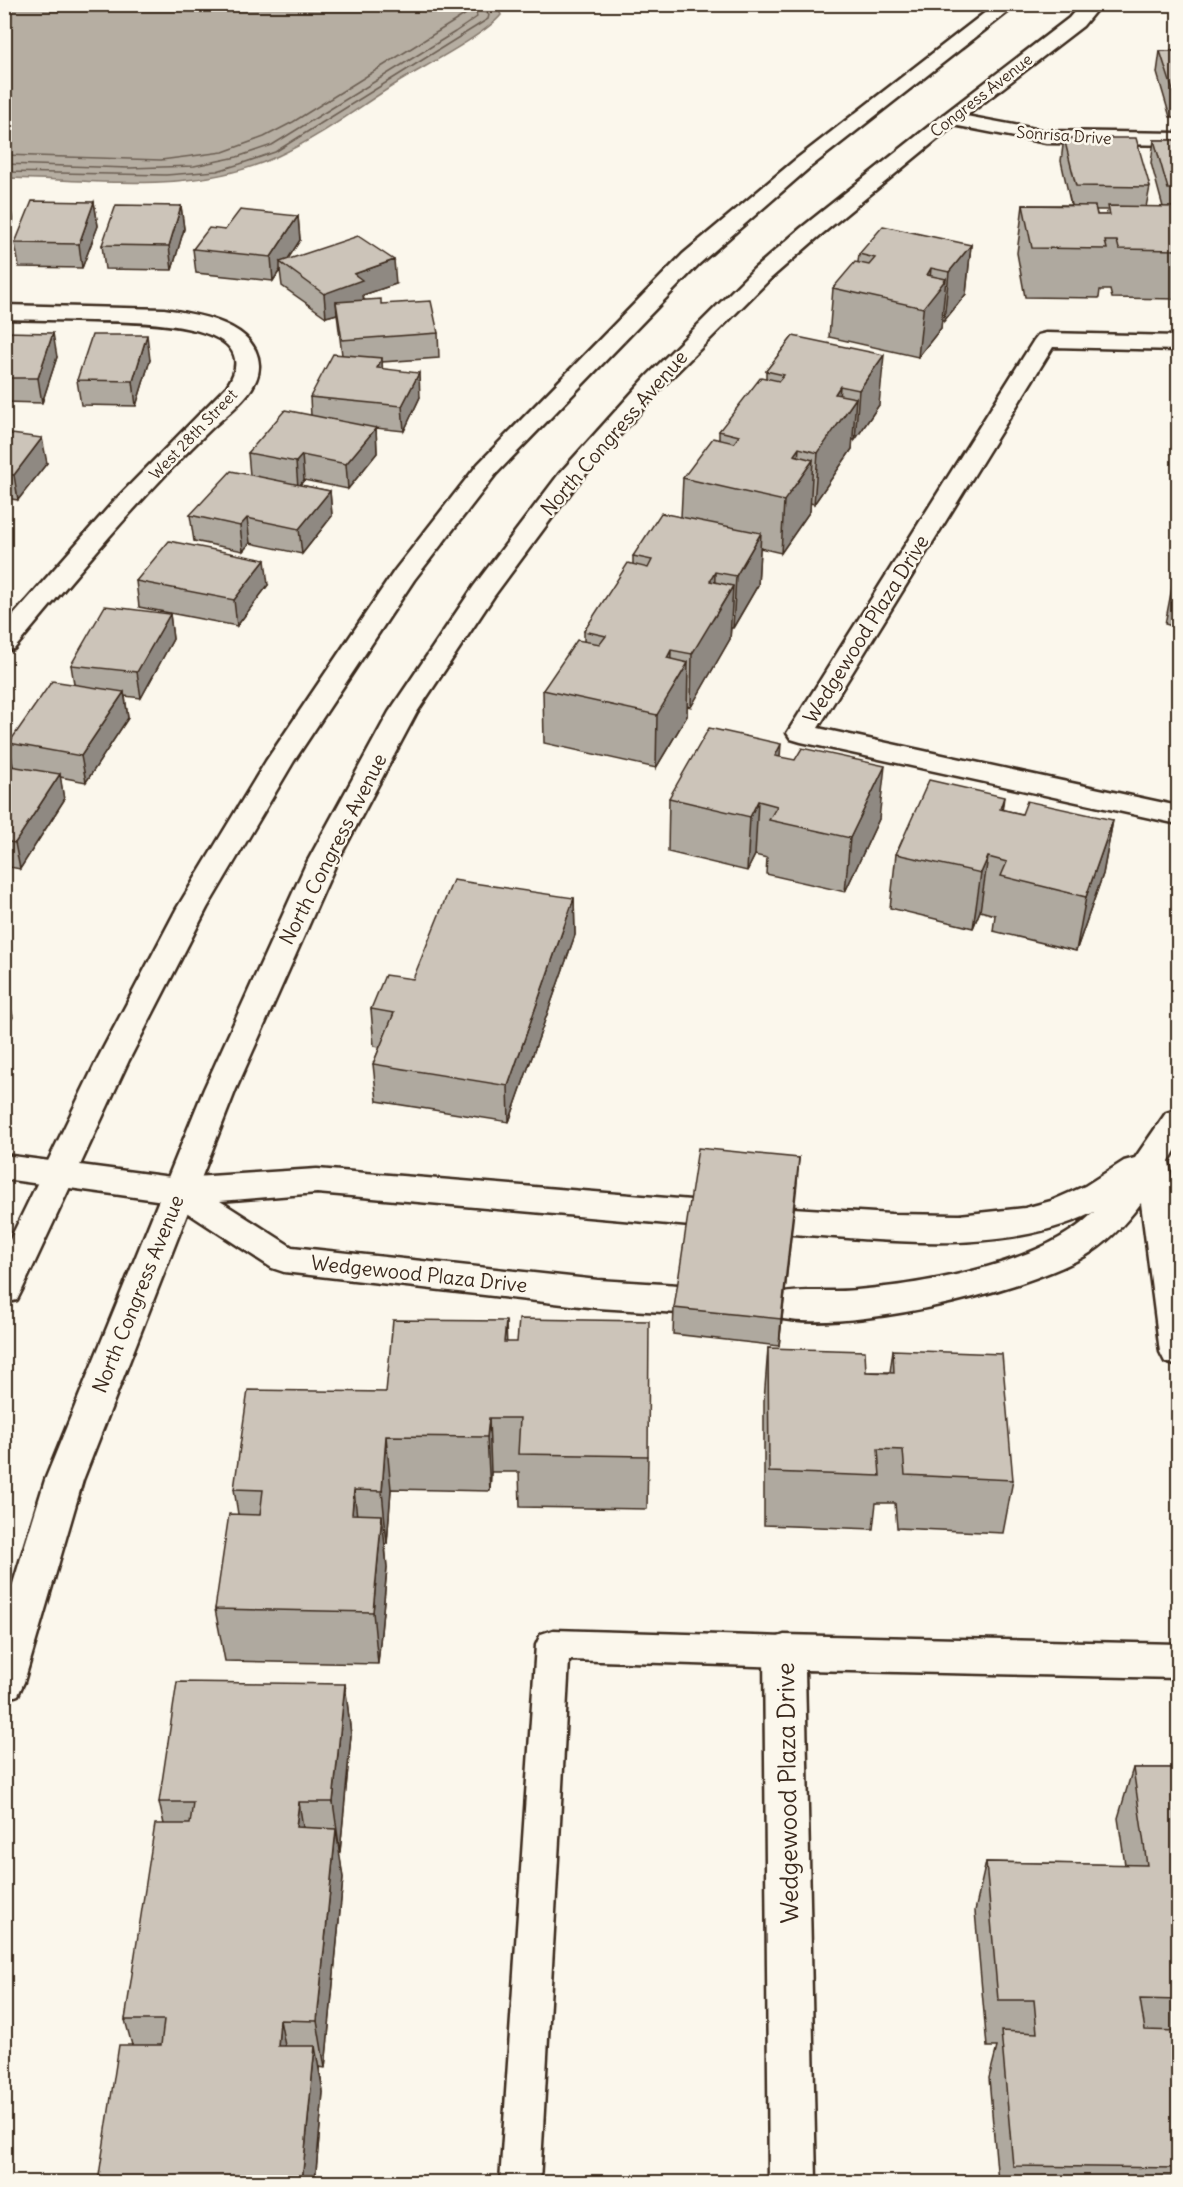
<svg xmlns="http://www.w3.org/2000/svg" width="1183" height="2187" font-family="Delius,sans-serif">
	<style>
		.water { fill: #b6aea2; stroke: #85796d; stroke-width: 1.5 }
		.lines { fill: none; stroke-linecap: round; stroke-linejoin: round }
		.shore { stroke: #6c5f53; stroke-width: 1.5 }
		.service-casing { stroke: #3b2a1e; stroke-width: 5 }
		.minor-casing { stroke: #3b2a1e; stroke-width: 5 }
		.tertiary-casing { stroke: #3b2a1e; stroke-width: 5 }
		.service { fill: #fbf7ec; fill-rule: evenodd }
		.minor { fill: #fbf7ec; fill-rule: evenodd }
		.tertiary { fill: #fbf7ec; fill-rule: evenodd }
		.wall { fill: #afa99f; stroke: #3b2a1e; stroke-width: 1.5; fill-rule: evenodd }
		.shaded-wall { fill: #8f8982; stroke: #3b2a1e; stroke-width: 1.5 }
		.building { fill: #ccc4b9; stroke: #3b2a1e; stroke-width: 1.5 }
		.labels { text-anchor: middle; stroke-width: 5; stroke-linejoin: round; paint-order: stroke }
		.far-street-label { font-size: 16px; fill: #3b2a1e; stroke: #fbf7ec }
		.street-label { font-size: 20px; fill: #3b2a1e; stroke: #fbf7ec }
		.near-street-label { font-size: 24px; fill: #3b2a1e; stroke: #fbf7ec }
	</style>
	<rect width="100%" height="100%" fill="#fbf7ec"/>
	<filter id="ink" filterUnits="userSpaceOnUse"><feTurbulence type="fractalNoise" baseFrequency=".0167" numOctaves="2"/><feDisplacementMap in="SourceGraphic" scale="12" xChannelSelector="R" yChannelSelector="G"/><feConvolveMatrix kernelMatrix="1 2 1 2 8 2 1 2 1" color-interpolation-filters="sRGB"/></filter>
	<g filter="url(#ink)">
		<path class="water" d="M380,4L486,7L499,10L501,15C486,34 425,66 402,80C361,105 322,136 278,156C195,196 94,179 5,178V5Z"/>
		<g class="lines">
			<path class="shore" d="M4,155L161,160L223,152L264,137L293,122L466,14V4
				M4,164L129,168L194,166L237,157L272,145L455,32L477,17L475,4
				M4,172L166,175L217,171L240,164L275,152L488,19L489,15L483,10L482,4"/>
			<defs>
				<path id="service" d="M553,1630L784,1637L796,1641L801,1652L796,1663L784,1667L569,1660L540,2182H500L536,1645L541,1634Z"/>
				<path id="minor" d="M950,113L1046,131L1178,133V145L1046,143L943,123L940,119L943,115Z
					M4,305L164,309C196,314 257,323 259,365C260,391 228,413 211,429C140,497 77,574 14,649L4,651V626L115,500L227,386C272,318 124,322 92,321C63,320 34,320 4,319Z
					M1046,333L1178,336V350L1053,347L818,728L1178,806V824L801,742L791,739L787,733L1034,340L1038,335Z
					M1178,1109V1146L1169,1161L1178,1226V1366L1165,1362L1160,1352L1141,1203C1125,1224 1108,1243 1085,1256C1023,1292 838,1337 770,1316L765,1306L770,1296C797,1288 829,1293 857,1290C928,1284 1043,1264 1094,1212C1002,1257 890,1240 792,1234L780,1230L775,1221L780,1212L792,1208L891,1214L959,1215L1025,1208L1051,1201L1085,1186L1124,1161L1135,1158L1166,1113Z
					M4,1155L179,1178L317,1169L691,1200L703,1204L708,1213L703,1222L691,1226L317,1193L220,1201L292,1247L598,1280L679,1285L692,1289L697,1299L692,1309L679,1313L598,1308L284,1272L272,1268L171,1202L4,1179Z
					M784,1635L1178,1644V1678L805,1670L816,2182H769L764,1652L770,1640Z"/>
				<path id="tertiary" d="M996,4H1018L809,168L699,264L496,474L414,580L339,693L294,761L207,908L129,1060L22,1290L17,1300L4,1303V1252L97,1060L177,908L266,761L395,570L478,464L683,254L795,160Z
					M1081,4H1101L1083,26L957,123L817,238L770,279L663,386L577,484L494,596L417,712L335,866L236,1089L83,1480L24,1682L18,1695L4,1700V1613L45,1480L204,1089L305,866L389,712L474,586L559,474L647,376L754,269L801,228L943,115L1069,18Z"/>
			</defs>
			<use href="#service" class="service-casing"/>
			<use href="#minor" class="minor-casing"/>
			<use href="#tertiary" class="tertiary-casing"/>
			<use href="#service" class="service"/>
			<use href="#minor" class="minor"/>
			<use href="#tertiary" class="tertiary"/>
		</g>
		<path class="wall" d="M1160,51H1179V117H1170L1157,73Z
			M1064,138L1150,187L1146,207H1163L1151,163L1154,140H1179V299L1112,298L1110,290H1100L1099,298L1025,297L1017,253L1023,205H1071L1061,161ZM1096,210H1107L1106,215H1097Z
			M94,202L98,226L82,268L19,267L15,243Z
			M181,206L184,229L172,270L105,269L102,245Z
			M298,216L300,240L287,260L396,284L363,295L364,300L381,304L438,333L439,358L382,362V369L420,397L404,431L376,428L377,453L348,489L304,480L300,485L330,491L332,516L302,554L250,543L243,551L194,541L190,515L250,475L248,453L311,416L310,397L342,355L337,314L326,317L282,286L280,270L273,281L196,273L193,249L225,230Z
			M971,245L966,294L944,321H941V328L918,357L829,337L833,288L858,262L859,254Z
			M4,332L57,357L42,403L4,402Z
			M793,336L879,405L855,440H852V449L814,504L810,503V511L781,553L760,548L758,585L733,628H731L730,639L691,707L687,706V716L656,768L544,743L543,690L584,641V631L633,565V556L681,517L683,478L719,439V431L766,378V371Z
			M150,360L136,406L81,405L77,380Z
			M4,433L47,463L18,500L4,498Z
			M1179,566V628L1165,624L1175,572Z
			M136,581L268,585L237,626L139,607Z
			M170,614L173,639L141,698L125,696L128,718L86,782L60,777L64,800L20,869L4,866V765L13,766L9,743L74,684L71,665Z
			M780,757L879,819L845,892L766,874L767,858L755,855L747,871L668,852L669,798Z
			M1003,810L1022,814L1113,820L1103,874L1076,951L993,931L995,915L980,911L973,928L890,908L896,854Z
			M574,898L575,935L509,1122L377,1101L373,1064L380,1047L374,1046L371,1009Z
			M799,1158L779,1346L673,1334L674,1308Z
			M507,1342L648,1456L647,1509L520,1507L519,1472H491L490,1491L391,1489L387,1544H385L387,1568L378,1664L225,1661L215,1609L238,1514L234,1489L386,1392Z
			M768,1348L866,1372H890L893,1350L1013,1480L1003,1533L897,1528L895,1503H876L873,1529L764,1525V1401Z
			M345,1684L351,1735L340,1852H339L343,1878L325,2068L319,2067L323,2092L315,2182H98L132,2045L125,2020L164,1824L159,1802Z
			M1133,1768H1179V2182H998L989,2078L997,2047H987L975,1911L986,1862L1125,1865L1118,1818Z"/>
		<path class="shaded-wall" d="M9,199L13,223L4,242V210Z
			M94,202L98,226L82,268L79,244Z
			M181,206L184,229L172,270L169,246Z
			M298,216L300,240L284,265L280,262V270L273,281L271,257Z
			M971,245L966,294L944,321L949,272Z
			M394,260L396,284L363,295L364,304L336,302L337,314L326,317L324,294L354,274Z
			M931,268L928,301L946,279L941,328L918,357L927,275Z
			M53,333L57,357L42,403L38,378Z
			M147,335L150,360L136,406L133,381Z
			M884,355L879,405L855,440L859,390Z
			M382,358L383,383L377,368Z
			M419,373L420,397L404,431L402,406Z
			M840,386L837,425L856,398L852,449L814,504L818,453L835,394Z
			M376,428L377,453L348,489L346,464Z
			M42,438L47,463L18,500L14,475Z
			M799,448L796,484L813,460L810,511L781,553L784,501L794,455Z
			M302,455L304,480L298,487L296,462Z
			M330,491L332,516L302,554L299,529Z
			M247,518L250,543L243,551L240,526Z
			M761,533L758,585L733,628L736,576Z
			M265,560L268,585L237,626L234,600Z
			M715,572L714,618L733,586L730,639L691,707L692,654L710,581Z
			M170,614L173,639L141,698L137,672Z
			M671,650L670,693L688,663L687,716L656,768L657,715L667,658Z
			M124,692L128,718L86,782L81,756Z
			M781,744L777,798L775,756Z
			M885,766L879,819L845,892L850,838Z
			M60,774L64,800L20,869L15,843Z
			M1004,797L997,851L1000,809Z
			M758,801L755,855L747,871L750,817Z
			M1113,820L1103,874L1076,951L1086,897Z
			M988,857L980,911L973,928L981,873Z
			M574,898L575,935L509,1122L508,1086Z
			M7,991L13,1017L4,1032V995Z
			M799,1158L797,1184L779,1346L781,1319Z
			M506,1321L508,1375L504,1342Z
			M489,1418L491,1472L490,1491L487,1437Z
			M386,1436L391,1489L387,1544L382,1491Z
			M354,1490L360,1543L352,1514Z
			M382,1515L387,1568L378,1664L373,1612Z
			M345,1684L351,1735L340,1852L333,1802Z
			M299,1802L307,1852L296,1827Z
			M336,1829L343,1878L325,2068L317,2021Z
			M280,2020L289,2066L278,2046Z
			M315,2046L323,2092L315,2182H302Z"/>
		<path class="building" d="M1160,51H1179V94H1174Z
			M1064,138H1136L1150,187L1076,186Z
			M1154,140H1179V189H1168Z
			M4,199H9L4,210Z
			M32,201L94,202L79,244L15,243Z
			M116,205L181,206L169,246L102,245Z
			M1023,205L1095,206L1097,215H1110L1108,206L1179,207V250L1119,249L1117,241H1105L1107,249L1032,248Z
			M240,210L298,216L271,257L193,249L209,228L225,230Z
			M883,226L971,245L949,272L931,268L927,275L946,279L923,308L833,288L855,262L869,265L875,258L859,254Z
			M358,236L394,260L354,274L362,280L324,294L280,262Z
			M381,299V304L431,301L438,333L342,340L336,302Z
			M4,332L53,333L38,378H4Z
			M92,335H147L133,381L77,380Z
			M793,336L884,355L859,390L840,386L835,394L856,398L818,453L799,448L794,455L813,460L784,501L683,478L713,438L734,443L739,436L719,431L761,377L779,381L784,375L766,371Z
			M333,354L382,358L377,368L419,373L402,406L310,397Z
			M285,410L376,428L346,464L302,455L296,462L248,453Z
			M4,433L42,438L14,475L4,474Z
			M231,471L330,491L299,529L247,518L240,526L190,515Z
			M661,513L761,533L736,576L715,572L710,581L733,586L692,654L671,650L667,658L688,663L657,715L543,690L577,640L600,644L606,636L584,631L628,563L648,568L652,560L633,556Z
			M169,541L265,560L234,600L136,581Z
			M1179,566V573L1175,572Z
			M105,606L170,614L137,672L71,665Z
			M52,681L124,692L81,756L9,743Z
			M709,728L781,744L775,756L795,760L802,748L885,766L850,838L769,820L777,806L758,801L750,817L669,798Z
			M4,765L60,774L15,843L4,841Z
			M929,780L1004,797L1000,809L1022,814L1027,801L1113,820L1086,897L1001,876L1007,862L988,857L981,873L896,854Z
			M453,880L574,898L508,1086L373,1064L394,1013L371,1009L385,975L413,979Z
			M698,1148L799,1158L781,1319L674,1308Z
			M519,1319L649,1321L648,1456L518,1454L520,1418H489L487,1437L386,1436L382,1491L354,1490L352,1514L382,1515L373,1612L215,1609L229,1514L260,1515L263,1490L234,1489L248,1390L386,1392L393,1320L506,1321L504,1342H517Z
			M768,1348L865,1351L866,1372L894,1373L893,1350L1002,1354L1013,1480L905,1475L903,1450L878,1449L880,1476L769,1472Z
			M177,1682L345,1684L333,1802H299L296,1827L336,1829L317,2021L280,2020L278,2046H315L302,2182H98L119,2045H161L164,2020H125L155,1824H190L193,1802H159Z
			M1133,1768H1179V2000L1140,1999L1145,2030L1179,2031V2168L1013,2166L1001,2031L1037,2033L1034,2000H998L986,1862L1147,1865Z"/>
	</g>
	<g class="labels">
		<g class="far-street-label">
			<text transform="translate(981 95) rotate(-38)" y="6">Congress Avenue</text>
			<text transform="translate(1064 135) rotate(4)" y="6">Sonrisa Drive</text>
			<text transform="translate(193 434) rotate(-46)" y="6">West 28th Street</text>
		</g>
		<g class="street-label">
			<text transform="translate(614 433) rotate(-49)" y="7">North Congress Avenue</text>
			<text transform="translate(866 629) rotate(-58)" y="7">Wedgewood Plaza Drive</text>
			<text transform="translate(333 849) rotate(-63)" y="7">North Congress Avenue</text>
			<text transform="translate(419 1274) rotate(6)" y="7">Wedgewood Plaza Drive</text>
			<text transform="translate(138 1294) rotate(-68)" y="7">North Congress Avenue</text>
		</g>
		<g class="near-street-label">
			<text transform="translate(788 1793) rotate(-91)" y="8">Wedgewood Plaza Drive</text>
		</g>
	</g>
	<rect width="1183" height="2187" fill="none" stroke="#fbf7ec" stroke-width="24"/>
	<rect x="12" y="12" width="1159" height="2163" fill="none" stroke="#3b2a1e" stroke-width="2" filter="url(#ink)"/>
</svg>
